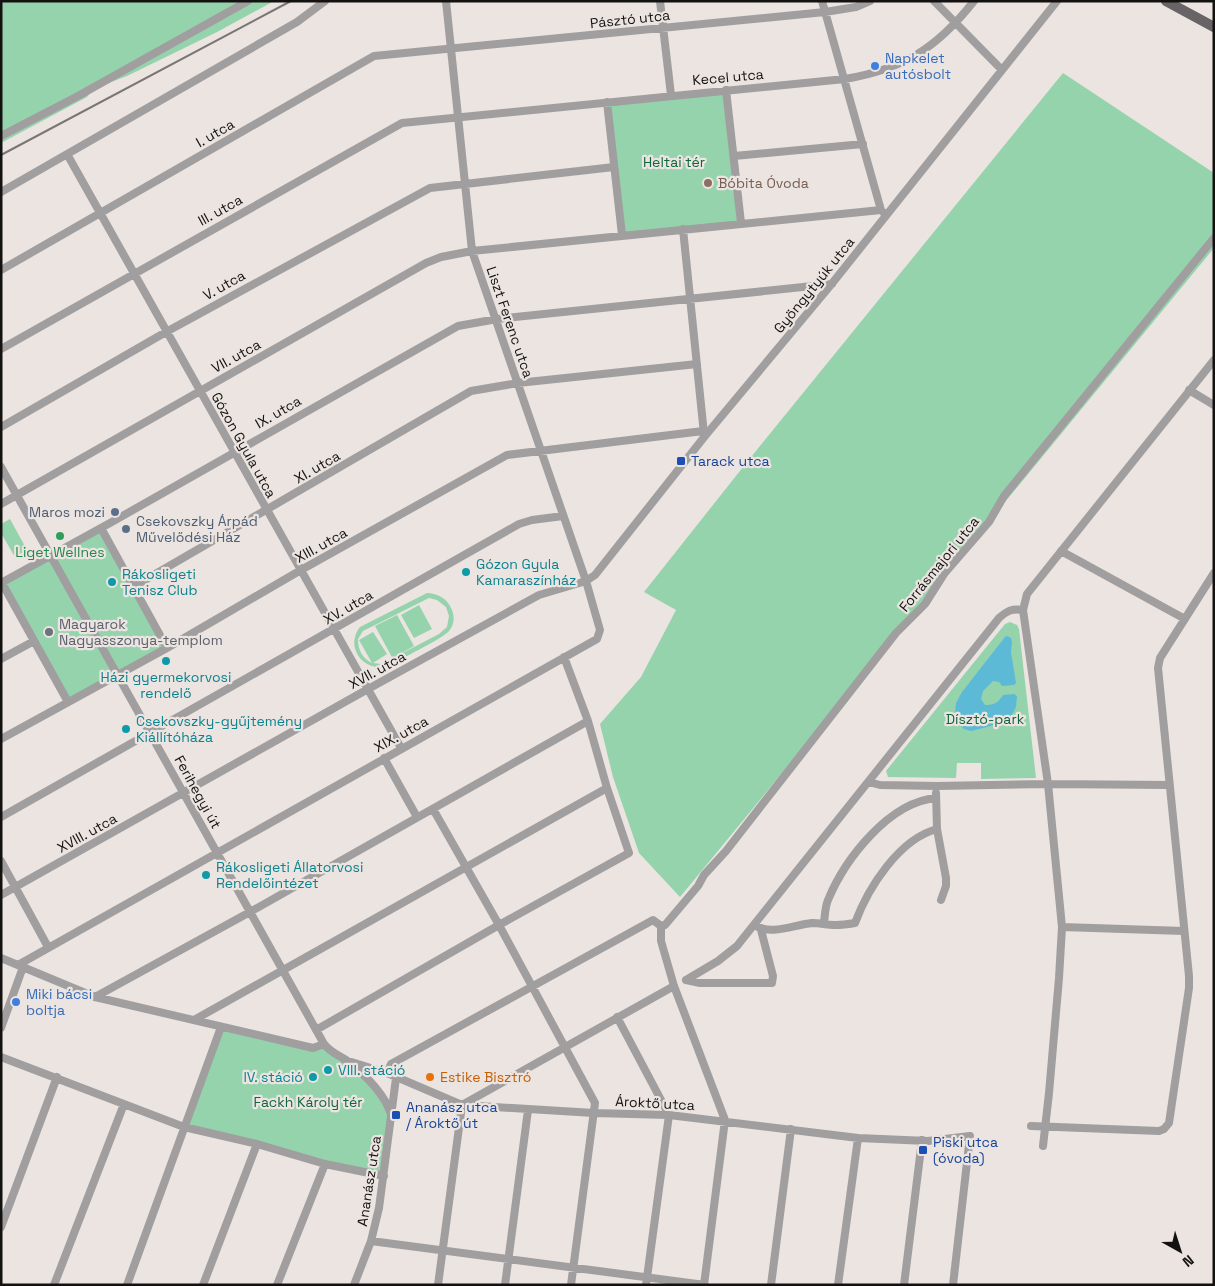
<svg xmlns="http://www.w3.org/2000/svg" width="1215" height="1286" font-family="'Space Grotesk',sans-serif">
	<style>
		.green { fill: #95d3ac; fill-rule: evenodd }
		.water { fill: #5cbad7 }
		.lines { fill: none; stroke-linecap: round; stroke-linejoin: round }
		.minor { stroke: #a19e9f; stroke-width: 8 }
		.major { stroke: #686365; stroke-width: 10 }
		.rail { stroke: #7a7673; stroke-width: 2 }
		.shop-dot { fill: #3f7fe0; stroke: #ebe4e0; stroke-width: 2 }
		.education-dot { fill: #8d6e63; stroke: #ebe4e0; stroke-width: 2 }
		.transit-dot { fill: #1a4fb4; stroke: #ebe4e0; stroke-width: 2 }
		.service-dot { fill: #5c6f8a; stroke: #ebe4e0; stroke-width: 2 }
		.leisure-dot { fill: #2e9e5b; stroke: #ebe4e0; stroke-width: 2 }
		.culture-dot { fill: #0f9aa8; stroke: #ebe4e0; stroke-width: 2 }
		.worship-dot { fill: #6b7280; stroke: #ebe4e0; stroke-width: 2 }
		.food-dot { fill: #e8710a; stroke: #ebe4e0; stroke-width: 2 }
		.labels { text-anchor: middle; stroke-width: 4.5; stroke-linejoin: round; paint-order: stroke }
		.street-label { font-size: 14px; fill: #141211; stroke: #ebe4e0 }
		.shop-label { font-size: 14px; fill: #366cbe; stroke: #ebe4e0; text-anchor: start }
		.park-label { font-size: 14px; fill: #0f663e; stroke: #ebe4e0 }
		.education-label { font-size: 14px; fill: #785e54; stroke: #ebe4e0; text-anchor: start }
		.transit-label { font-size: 14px; fill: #164399; stroke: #ebe4e0; text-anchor: start }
		.service-label { font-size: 14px; fill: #4e5e75; stroke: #ebe4e0; text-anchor: end }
		.leisure-label { font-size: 14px; fill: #27864d; stroke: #ebe4e0 }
		.culture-label { font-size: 14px; fill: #0d838f; stroke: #ebe4e0; text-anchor: start }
		.worship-label { font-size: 14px; fill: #5b616d; stroke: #ebe4e0; text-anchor: start }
		.food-label { font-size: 14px; fill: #c56008; stroke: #ebe4e0; text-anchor: start }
	</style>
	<rect width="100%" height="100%" fill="#ebe4e0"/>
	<path class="green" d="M1,1H274L217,32L127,76L103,85L91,92L87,97L1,143Z
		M1063,73L1214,173V248L680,897L639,853L613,777L600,724L641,677L676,610L644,592L751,457Z
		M726,90L741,223L622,235L607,102Z
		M10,519L27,550L15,557L1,533V524Z
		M101,528L167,648L68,702L2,583Z
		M427,593C436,593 446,598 450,606C455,614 455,624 449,631C442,639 399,660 387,666C364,673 344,647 360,627ZM429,598L437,600L446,607L449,616L447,627L439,634L393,658L414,646L397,615L375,626L393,659L381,664L373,663L387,654L373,632L359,640L372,663C362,658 358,650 358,639L363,631Z
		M419,605L432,629L414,638L401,615Z
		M1010,622L1017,625L1019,629L1036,778L981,779V763H957L956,778L888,777L886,771L1005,624Z
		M221,1027L313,1048L324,1044L345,1060L389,1106L384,1176L184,1127Z"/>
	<path class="water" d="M1007,636L1011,638L1012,642L1011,652L1016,683L1014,685L1002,686L999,682L993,681L983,691L981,699L985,705C994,705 998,703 1003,695L1014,694L1017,696L1016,707L1012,715L1004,721L987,727L971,731L964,729L959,724L955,713L956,703L962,692L1005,637Z"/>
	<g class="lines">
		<path class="minor" d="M660,1L671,95
			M822,1L881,210L884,213
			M934,1L1002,70
			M726,90L741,223
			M607,102L622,235
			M1,136L78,96L248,1
			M67,154L401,748
			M734,156L863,144
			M1,192L297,22L325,1
			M683,229L704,434
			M1,270L374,56L825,12L856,7L870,1
			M1,349L402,123L845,79C904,69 937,48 974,1
			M1189,390L1214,405
			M1,427L166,332L430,188L614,167
			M1,467L324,1044C330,1052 338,1055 346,1060C363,1073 384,1093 391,1114
			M1,504L426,263L441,257L472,251L881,210
			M101,528L167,648
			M1061,551L1185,619
			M1,583L110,523L458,326L497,319L832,284
			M2,583L68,702
			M133,587L471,391L518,383L697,364
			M1,659L34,641
			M1,739L167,648L301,570L507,455L703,431
			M384,758L417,817
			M869,782L880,785L937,786L1048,784L1168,785
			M936,793L937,829L946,878V886L941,900
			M433,809L499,925L595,1103L571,1285
			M1,817L519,524L532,520L563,516
			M1,861L48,947
			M1,895L368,689L539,595L586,581L595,575L705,436L830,286L1057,1
			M824,923C825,915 825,907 828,900C845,859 889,802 936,798
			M754,925C772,936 793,925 812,923C820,923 827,925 836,925C842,925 849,924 855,923C868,888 899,839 937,829
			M661,926L665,925L698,886L704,875L726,851L896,633L925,604L944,574L989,522L1004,496L1214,238
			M661,926V941L674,986L725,1120L704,1285
			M1062,927L1184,931
			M1,958L95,997L313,1048L324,1044
			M18,965L597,639L600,630L586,581L472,251L446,1
			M686,980L718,961L737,946L999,618C1007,611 1012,608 1023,610
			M686,980L700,983H772L773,976L761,930
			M95,997L250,912L588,721
			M617,1017L669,1115L646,1285
			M194,1020L607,788
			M1,1028L23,967
			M316,1030L499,925L629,853L607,788L588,721L564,657
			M1,1057L184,1127L257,1144L325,1164L384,1176
			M345,1060L387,1073L462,1105L594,1113L669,1115L858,1138L928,1141L970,1136L953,1285
			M387,1073L391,1064L653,920L661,926
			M462,1105L674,986
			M1031,1126L1159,1131L1164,1129L1169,1123L1189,988V976L1158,668L1160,658L1214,573
			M1043,1146L1049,1093L1059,978L1062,927L1048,784L1023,610L1027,594L1214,360
			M1,1227L57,1077
			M371,1241L705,1285
			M54,1285L124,1104
			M127,1285L221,1027
			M203,1285L257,1144
			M277,1285L325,1164
			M354,1285L371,1241L379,1208L396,1078
			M438,1285L462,1105
			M505,1285L528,1110
			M771,1285L791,1129
			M838,1285L858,1138
			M904,1285L922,1140"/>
		<path class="major" d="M1166,1L1214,27"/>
		<path class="rail" d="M1,155L291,1"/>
	</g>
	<g class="shop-dot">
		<circle cx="875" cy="66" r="5"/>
		<circle cx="16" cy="1002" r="5"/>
	</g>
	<circle class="education-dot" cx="708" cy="183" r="5"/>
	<g class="transit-dot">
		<rect x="676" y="456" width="10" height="10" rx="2.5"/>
		<rect x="391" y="1110" width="10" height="10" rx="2.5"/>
		<rect x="918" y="1145" width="10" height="10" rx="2.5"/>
	</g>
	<g class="service-dot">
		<circle cx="115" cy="512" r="5"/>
		<circle cx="126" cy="529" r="5"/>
	</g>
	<circle class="leisure-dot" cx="60" cy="536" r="5"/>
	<g class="culture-dot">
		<circle cx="466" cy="572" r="5"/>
		<circle cx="112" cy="582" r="5"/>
		<circle cx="166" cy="661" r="5"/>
		<circle cx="126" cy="729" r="5"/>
		<circle cx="206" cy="875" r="5"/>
		<circle cx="328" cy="1070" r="5"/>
		<circle cx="313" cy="1077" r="5"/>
	</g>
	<circle class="worship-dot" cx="49" cy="632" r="5"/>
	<circle class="food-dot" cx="430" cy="1077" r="5"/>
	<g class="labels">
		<g class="street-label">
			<text transform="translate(630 19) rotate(-6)" y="5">Pásztó utca</text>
			<text transform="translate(728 77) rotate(-5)" y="5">Kecel utca</text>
			<text transform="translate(215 133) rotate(-30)" y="5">I. utca</text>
			<text transform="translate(220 210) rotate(-29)" y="5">III. utca</text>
			<text transform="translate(224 285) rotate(-29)" y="5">V. utca</text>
			<text transform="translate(814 285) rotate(-51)" y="5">Gyöngytyúk utca</text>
			<text transform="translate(510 322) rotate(71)" y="5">Liszt Ferenc utca</text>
			<text transform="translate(236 356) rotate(-29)" y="5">VII. utca</text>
			<text transform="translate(278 412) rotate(-30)" y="5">IX. utca</text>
			<text transform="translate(244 445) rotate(61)" y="5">Gózon Gyula utca</text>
			<text transform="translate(317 467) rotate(-30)" y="5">XI. utca</text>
			<text transform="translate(321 545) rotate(-29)" y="5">XIII. utca</text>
			<text transform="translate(939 564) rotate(-51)" y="5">Forrásmajori utca</text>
			<text transform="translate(348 607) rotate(-30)" y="5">XV. utca</text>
			<text transform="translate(377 670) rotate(-29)" y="5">XVII. utca</text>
			<text transform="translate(401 734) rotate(-29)" y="5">XIX. utca</text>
			<text transform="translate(198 792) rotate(61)" y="5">Ferihegyi út</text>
			<text transform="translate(87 833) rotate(-29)" y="5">XVIII. utca</text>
			<text transform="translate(655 1103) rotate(3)" y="5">Ároktő utca</text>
			<text transform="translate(369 1181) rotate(-81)" y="5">Ananász utca</text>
		</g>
		<g class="shop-label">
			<text x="885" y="63">Napkelet<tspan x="885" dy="16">autósbolt</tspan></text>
			<text x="26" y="999">Miki bácsi<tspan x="26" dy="16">boltja</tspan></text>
		</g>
		<g class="park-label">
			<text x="674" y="167">Heltai tér</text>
			<text x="985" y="724">Dísztó-park</text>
			<text x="308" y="1107">Fackh Károly tér</text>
		</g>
		<g class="education-label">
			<text x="718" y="188">Bóbita Óvoda</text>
		</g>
		<g class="transit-label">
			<text x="691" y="466">Tarack utca</text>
			<text x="406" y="1112">Ananász utca<tspan x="406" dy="16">/ Ároktő út</tspan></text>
			<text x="933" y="1147">Piski utca<tspan x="933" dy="16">(óvoda)</tspan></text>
		</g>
		<g class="service-label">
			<text x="105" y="517">Maros mozi</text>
			<text x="136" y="526" text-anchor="start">Csekovszky Árpád<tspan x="136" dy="16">Művelődési Ház</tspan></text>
		</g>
		<g class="leisure-label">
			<text x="60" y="557">Liget Wellnes</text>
		</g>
		<g class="culture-label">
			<text x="476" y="569">Gózon Gyula<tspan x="476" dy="16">Kamaraszínház</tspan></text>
			<text x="122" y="579">Rákosligeti<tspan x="122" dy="16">Tenisz Club</tspan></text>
			<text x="166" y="682" text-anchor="middle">Házi gyermekorvosi<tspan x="166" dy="16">rendelő</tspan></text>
			<text x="136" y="726">Csekovszky-gyűjtemény<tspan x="136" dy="16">Kiállítóháza</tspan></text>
			<text x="216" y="872">Rákosligeti Állatorvosi<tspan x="216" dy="16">Rendelőintézet</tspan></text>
			<text x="338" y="1075">VIII. stáció</text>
			<text x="303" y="1082" text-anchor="end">IV. stáció</text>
		</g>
		<g class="worship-label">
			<text x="59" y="629">Magyarok<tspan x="59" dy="16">Nagyasszonya-templom</tspan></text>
		</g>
		<g class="food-label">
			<text x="440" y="1082">Estike Bisztró</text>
		</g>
	</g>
	<rect width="1215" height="1286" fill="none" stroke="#141211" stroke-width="5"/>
	<g transform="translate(1180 1251) rotate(141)" stroke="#ebe4e0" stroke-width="4" paint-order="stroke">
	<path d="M0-4L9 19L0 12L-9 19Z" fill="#141211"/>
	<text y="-8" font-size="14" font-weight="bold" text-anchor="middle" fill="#141211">N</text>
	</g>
</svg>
